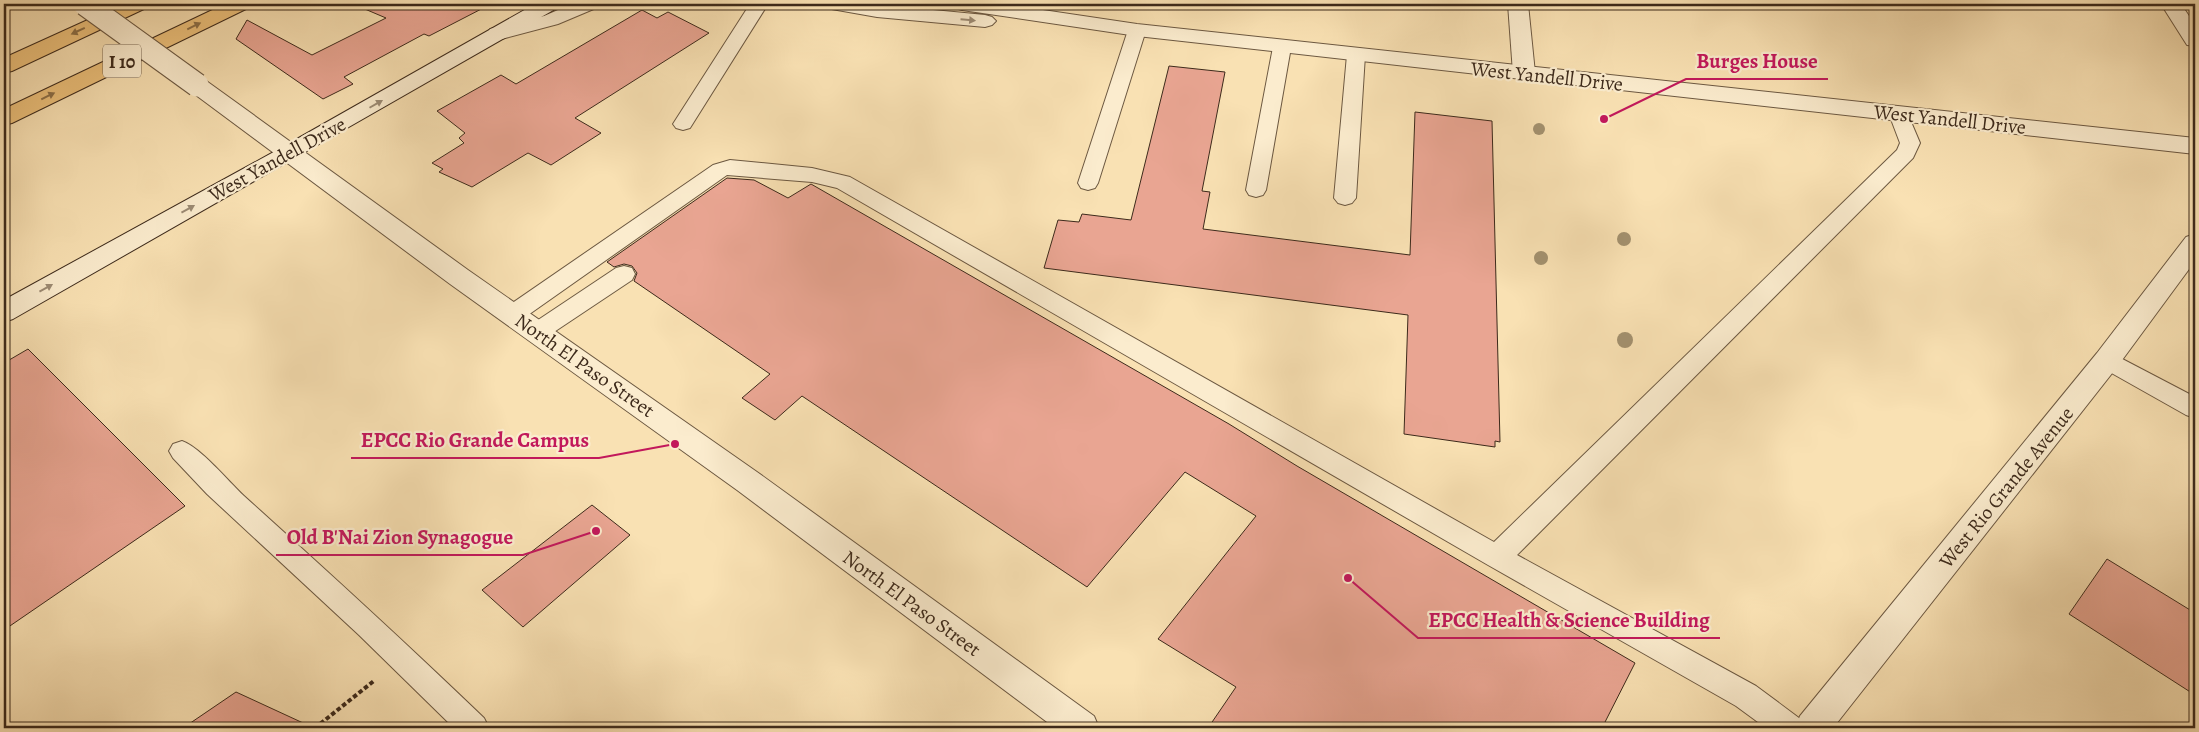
<svg xmlns="http://www.w3.org/2000/svg" width="2199" height="732" font-family="Alegreya,serif">
	<style>
		.building { fill: #e9a592; stroke: #3d2a1b }
		.lines { fill: none; stroke-linecap: round; stroke-linejoin: round }
		.service-casing { stroke: #6c5841; stroke-width: 2 }
		.minor-casing { stroke: #6c5841; stroke-width: 2 }
		.tertiary-casing { stroke: #6c5841; stroke-width: 2 }
		.secondary-casing { stroke: #3d2a1b; stroke-width: 2 }
		.motorway-casing { stroke: #3d2a1b; stroke-width: 2 }
		.path { stroke: #3d2a1b; stroke-width: 4; stroke-dasharray: 4.5 2.5; stroke-linecap: butt }
		.service { fill: #fbecce; fill-rule: evenodd }
		.minor { fill: #fbecce; fill-rule: evenodd }
		.tertiary { fill: #fbecce; fill-rule: evenodd }
		.secondary { fill: #fbecce; fill-rule: evenodd }
		.motorway { fill: #ecc07a; fill-rule: evenodd }
		.tertiary-bridge-casing { stroke: #6c5841; stroke-width: 25; stroke-linecap: butt }
		.tertiary-bridge { stroke: #fbecce; stroke-width: 23 }
		.tree { fill: #a3916f }
		.oneway { fill: #9c8b74 }
		.oneway2 { fill: #8c6e46 }
		.labels { text-anchor: middle; stroke-width: 4.5; stroke-linejoin: round; paint-order: stroke }
		.shield { fill: #fbecce; stroke: #766451; stroke-width: 1 }
		.shield-label { font-size: 19px; font-weight: bold; fill: #3d2a1b }
		.street-label { font-size: 20px; fill: #3d2a1b; stroke: #fbecce }
		.leader { fill: none; stroke: #c2185b; stroke-width: 2 }
		.callout-dot { fill: #c2185b; stroke: #fbecce; stroke-width: 2 }
		.callout-label { font-size: 21px; text-anchor: middle; font-weight: bold; fill: #c2185b; stroke: #fbecce; stroke-width: 4.5; stroke-linejoin: round; paint-order: stroke }
	</style>
	<rect width="100%" height="100%" fill="#f9e1b3"/>
	<filter id="stains"><feTurbulence type="fractalNoise" baseFrequency=".004" numOctaves="4"/><feColorMatrix values="0 0 0 0 .2 0 0 0 0 .09 0 0 0 0 .02 0 0 0 .5 -.17"/></filter>
	<radialGradient id="worn" r=".72"><stop offset=".6" stop-color="#630" stop-opacity="0"/><stop offset="1" stop-color="#630" stop-opacity=".3"/></radialGradient>
	<path class="building" d="M353,4H491L429,36L424,34L344,77L353,84L323,99L236,39L247,20L312,55L386,18Z
		M642,10L657,18L668,12L709,33L575,118L601,133L551,165L528,153L472,187L439,172L443,169L432,163L464,143L459,138L465,133L437,111L501,75L516,84Z
		M1169,66L1225,72L1202,191L1210,192L1203,229L1410,255L1415,112L1492,121L1500,442L1495,441V447L1404,434L1408,315L1044,268L1058,220L1079,222L1082,214L1131,220Z
		M727,178L754,180L788,198L811,184L1229,424L1297,466L1635,663L1602,728H1208L1236,687L1158,639L1256,516L1185,472L1087,587L802,396L775,420L742,398L770,374L634,281L637,273L632,266L624,264L614,267L607,262Z
		M28,349L185,506L4,630V363Z
		M592,505L630,535L523,627L482,590Z
		M2107,559L2195,613V695L2069,614Z
		M236,692L314,728H183Z"/>
	<g class="lines">
		<defs>
			<path id="service" d="M750,4H768L690,128L683,130L676,128L673,124Z
				M1137,25L1143,26L1146,30L1098,183L1095,188L1088,190L1081,188L1078,183L1128,30L1131,26Z
				M1282,41L1289,43L1291,47L1266,190L1263,195L1256,197L1249,195L1246,190L1273,47L1275,43Z
				M1356,49L1363,51L1365,55L1356,198L1352,203L1345,205L1338,203L1334,198L1347,55L1349,51Z
				M1899,108L1906,110L1920,143L1913,158L1517,555L1756,686L1799,718L1804,728H1766L1736,706L1488,565L837,188L812,182L727,175L521,320L513,322L505,320L502,314L505,308L713,165L730,160L812,168L850,177L1494,542L1897,150L1900,143L1889,114L1892,110Z
				M624,266L632,268L635,274L632,280L545,338L537,341L529,338L525,332L529,326L616,268Z
				M2107,351L2195,397V418L2186,415L2099,366L2095,360L2099,354Z
				M182,441C200,447 228,481 244,496C325,569 406,643 484,718L489,728H454L359,635L207,494L173,458L169,451L173,444Z"/>
			<path id="minor" d="M1508,4H1528L1535,73L1532,78L1524,80L1516,78L1513,73Z"/>
			<path id="tertiary" d="M572,4H599L596,8L558,24L498,40L490,39L487,34L490,29L544,16Z
				M823,4H871L985,15L992,17L996,21L992,25L985,27L877,17L826,8Z
				M952,4H1002L1137,24L2195,138V154L1137,36L962,10L955,8Z
				M2161,4H2181L2195,25V46L2187,45Z
				M197,78L205,80L468,270L757,472L1094,716L1099,728H1055L737,490L450,284L189,90L186,85L189,80Z
				M2195,234V261L2117,367L1833,728H1795L1800,716L2097,353L2186,237Z"/>
			<path id="secondary" d="M535,4H560L557,8L13,319L4,322V300L281,148Z"/>
			<path id="motorway" d="M123,4H149L146,8L12,71L4,73V58Z
				M225,4H251L248,8L12,123L4,125V109Z"/>
		</defs>
		<use href="#service" class="service-casing"/>
		<use href="#minor" class="minor-casing"/>
		<use href="#tertiary" class="tertiary-casing"/>
		<use href="#secondary" class="secondary-casing"/>
		<use href="#motorway" class="motorway-casing"/>
		<path class="path" d="M315,728L375,680"/>
		<use href="#service" class="service"/>
		<use href="#minor" class="minor"/>
		<use href="#tertiary" class="tertiary"/>
		<use href="#secondary" class="secondary"/>
		<use href="#motorway" class="motorway"/>
		<defs>
			<path id="tertiary-bridge" d="M85,4L197,85"/>
		</defs>
		<use href="#tertiary-bridge" class="tertiary-bridge-casing"/>
		<use href="#tertiary-bridge" class="tertiary-bridge"/>
	</g>
	<g class="tree">
		<circle cx="1539" cy="129" r="6"/>
		<circle cx="1624" cy="239" r="7"/>
		<circle cx="1541" cy="258" r="7"/>
		<circle cx="1625" cy="340" r="8"/>
	</g>
	<defs><path id="oneway-solid" d="M-6-.8H1V-3.2L6.5 0L1 3.2V.8H-6Z" transform="scale(1.25)"/></defs>
	<g class="oneway">
		<use href="#oneway-solid" transform="translate(968 20) rotate(5)"/>
		<use href="#oneway-solid" transform="translate(376 104) rotate(-30)"/>
		<use href="#oneway-solid" transform="translate(188 209) rotate(-29)"/>
		<use href="#oneway-solid" transform="translate(46 288) rotate(-29)"/>
	</g>
	<g class="oneway2">
		<use href="#oneway-solid" transform="translate(194 26) rotate(-26)"/>
		<use href="#oneway-solid" transform="translate(78 31) rotate(155)"/>
		<use href="#oneway-solid" transform="translate(48 96) rotate(-26)"/>
	</g>
	<g class="labels">
		<rect class="shield" x="103" y="44.5" width="38" height="33" rx="4"/>
		<g class="shield-label">
			<text x="122" y="68">I 10</text>
		</g>
		<g class="street-label">
			<text transform="translate(1547 76) rotate(6)" y="7">West Yandell Drive</text>
			<text transform="translate(1950 119) rotate(6)" y="7">West Yandell Drive</text>
			<text transform="translate(277 159) rotate(-29)" y="7">West Yandell Drive</text>
			<text transform="translate(585 365) rotate(35)" y="7">North El Paso Street</text>
			<text transform="translate(2006 487) rotate(-51)" y="7">West Rio Grande Avenue</text>
			<text transform="translate(912 603) rotate(36)" y="7">North El Paso Street</text>
		</g>
	</g>
	<path class="leader" d="M1604 119L1686 79H1828M675 444L599 458H351M596 531L523 555H276M1348 578L1418 638H1720"/>
	<g class="callout-dot">
		<circle cx="1604" cy="119" r="5"/>
		<circle cx="675" cy="444" r="5"/>
		<circle cx="596" cy="531" r="5"/>
		<circle cx="1348" cy="578" r="5"/>
	</g>
	<g class="callout-label">
		<text x="1757" y="68">Burges House</text>
		<text x="475" y="447">EPCC Rio Grande Campus</text>
		<text x="400" y="544">Old B'Nai Zion Synagogue</text>
		<text x="1569" y="627">EPCC Health &amp; Science Building</text>
	</g>
	<rect width="2199" height="732" fill="none" stroke="#f9e1b3" stroke-width="20"/>
	<rect x="5" y="5" width="2189" height="722" fill="none" stroke="#3d2a1b" stroke-width="2.5"/>
	<rect x="10" y="10" width="2179" height="712" fill="none" stroke="#3d2a1b"/>
	<rect width="100%" height="100%" filter="url(#stains)"/>
	<rect width="100%" height="100%" fill="url(#worn)"/>
</svg>
